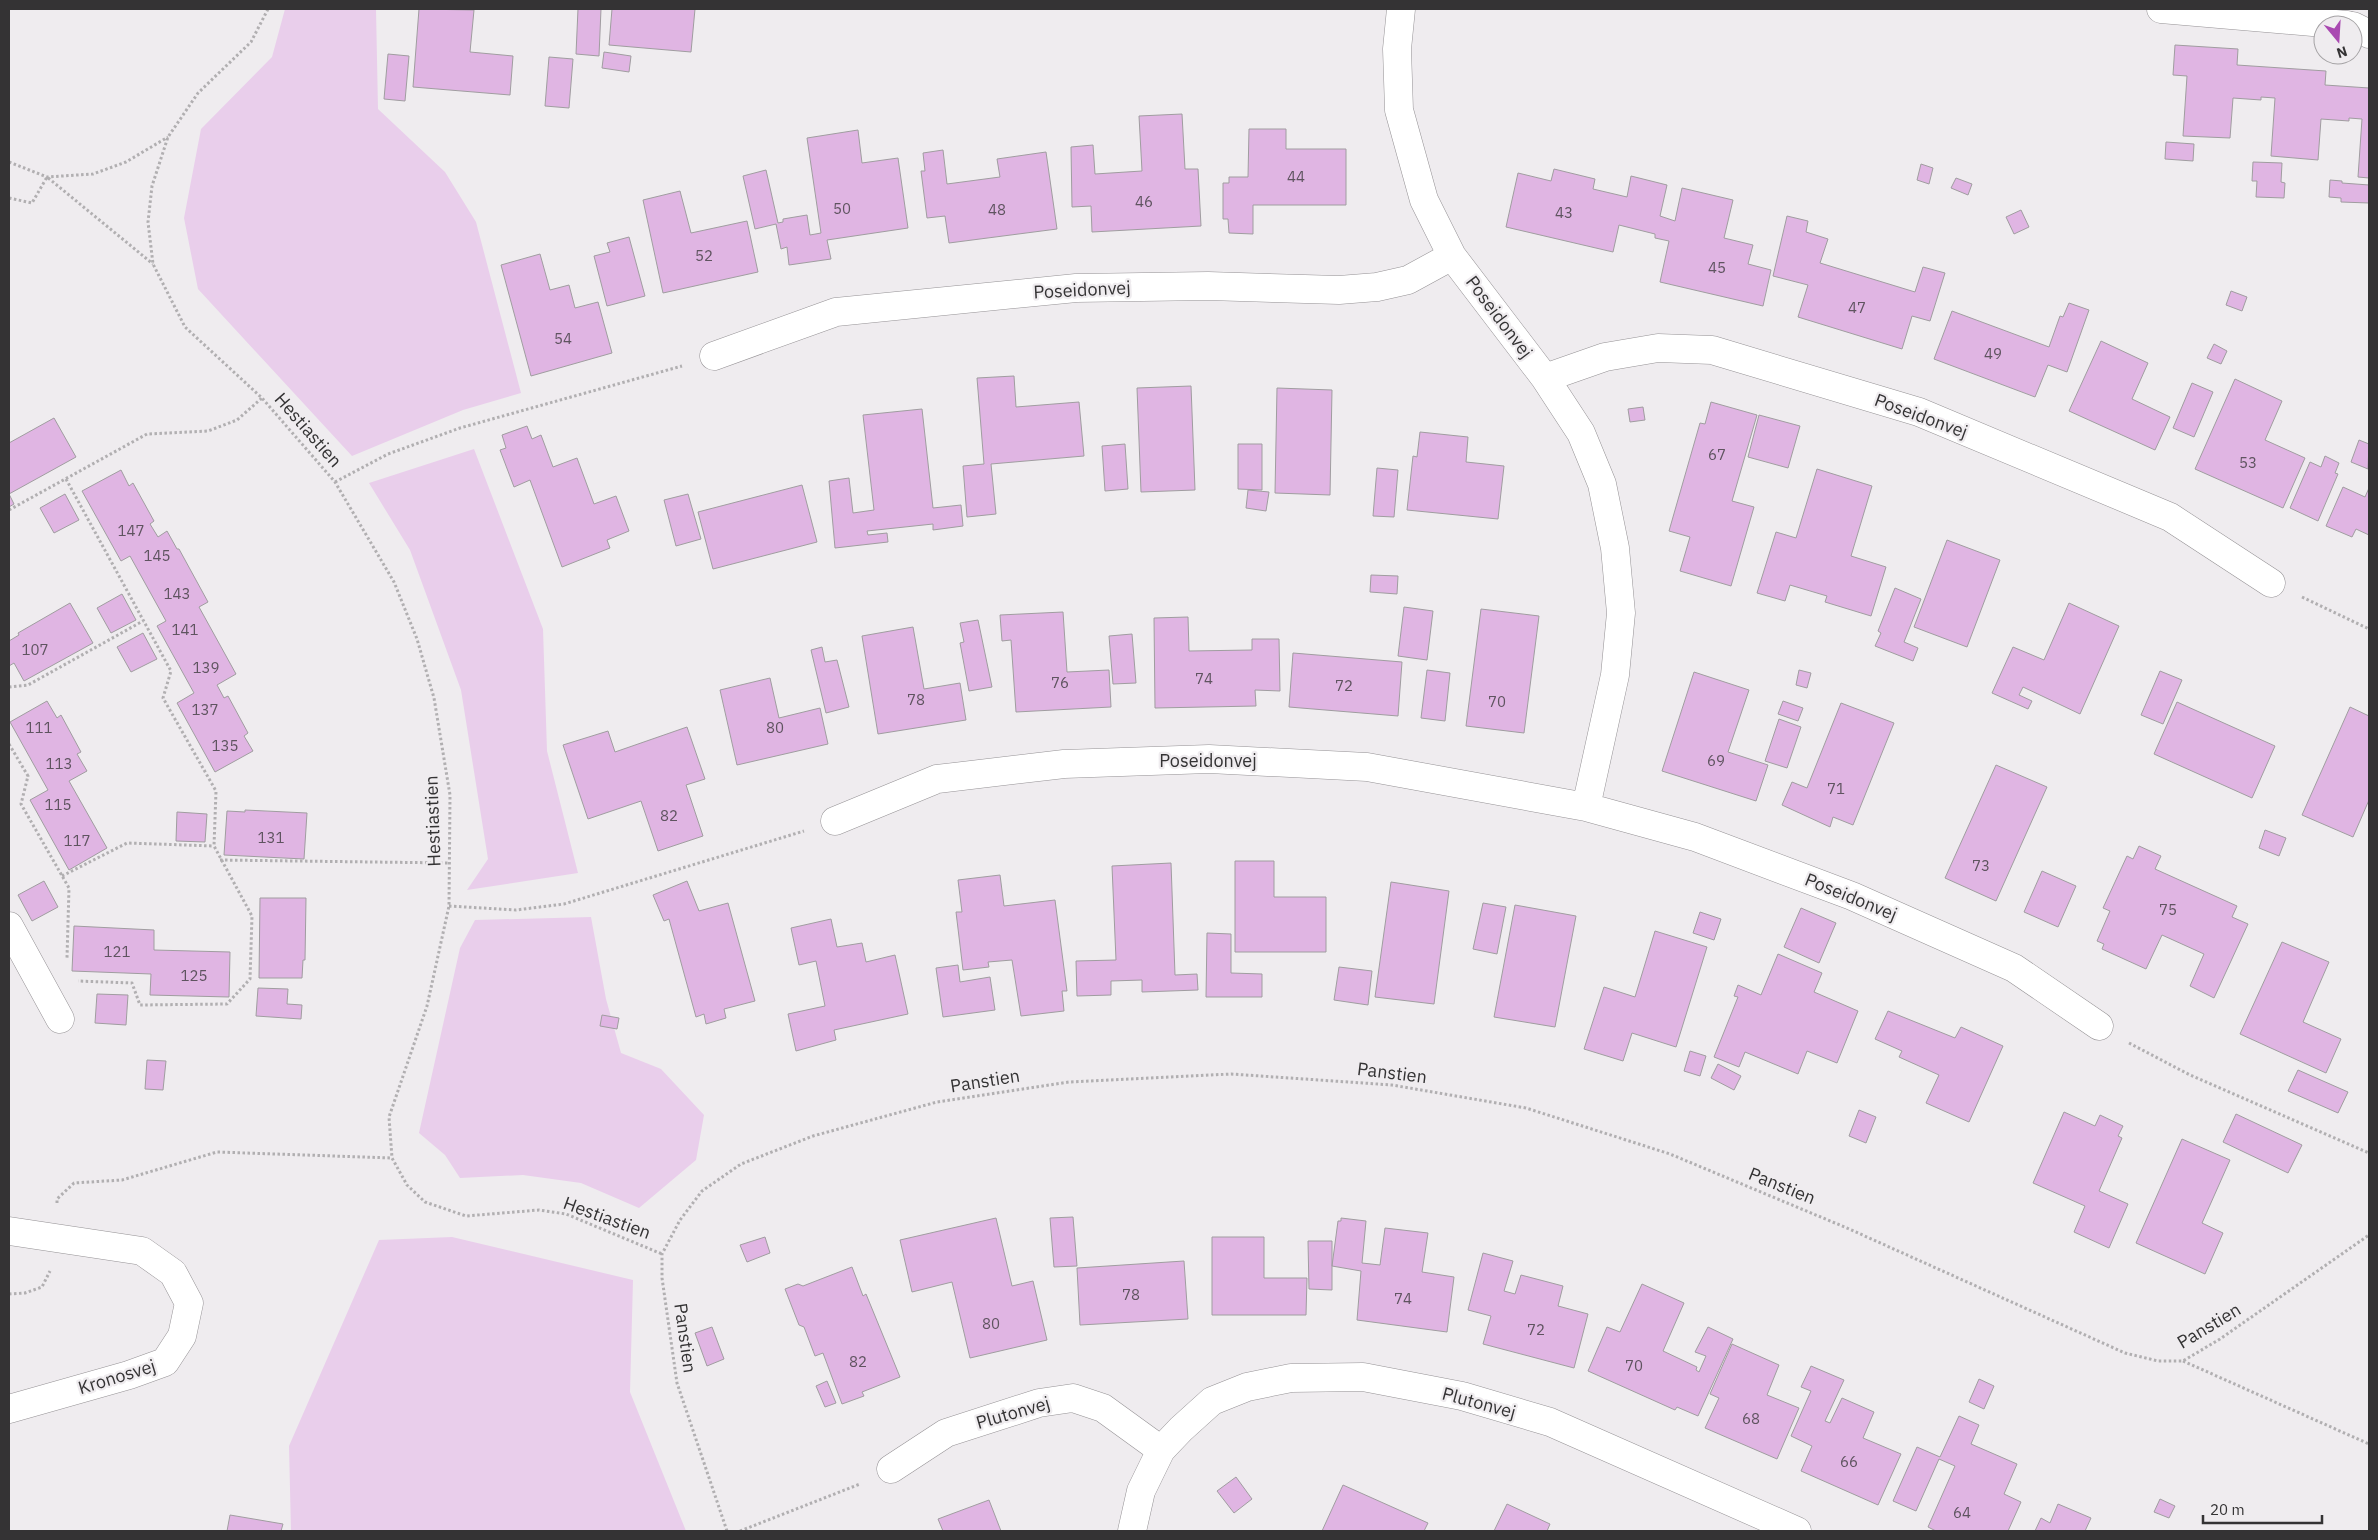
<svg xmlns="http://www.w3.org/2000/svg" width="2378" height="1540" font-family="'IBM Plex Sans',sans-serif">
	<style>
		.green { fill: #e9ceeb }
		.building { fill: #e0b5e3; stroke: #a09da0 }
		.lines { fill: none; stroke-linecap: round; stroke-linejoin: round }
		.street-casing { stroke: #959295; stroke-width: 29 }
		.path { stroke: #b1afb1; stroke-width: 3; stroke-dasharray: 2.5 2.5; stroke-linecap: butt }
		.street { stroke: #fff; stroke-width: 28 }
		.labels { text-anchor: middle; stroke-width: 4.5; stroke-linejoin: round; paint-order: stroke }
		.number-label { font-size: 15px; fill: #5f5460 }
		.street-label { font-size: 18px; fill: #343334; stroke: #efecef }
	</style>
	<rect width="100%" height="100%" fill="#efecef"/>
	<path class="green" d="M285,9H376L378,109L445,172L476,222L521,393L463,410L352,456L198,289L184,218L201,129L272,57Z
		M474,449L543,629L547,751L578,873L467,890L488,859L461,690L410,550L369,483Z
		M591,917L606,999L621,1053L661,1069L704,1115L696,1160L639,1208L581,1183L523,1175L460,1178L445,1155L419,1133L460,948L475,920Z
		M452,1237L633,1280L630,1392L686,1531H291L289,1446L379,1240Z"/>
	<path class="building" d="M419,9L474,10L470,52L513,56L510,95L413,87Z
		M578,9H601L599,56L576,54Z
		M612,9H695L691,52L609,45Z
		M2175,45L2238,49L2237,65L2326,71L2325,85L2369,88V178L2358,177L2362,119L2349,118V121L2321,119L2318,160L2271,156L2275,98L2261,97V100L2233,98L2230,138L2183,136L2187,76L2173,75Z
		M604,52L631,56L629,72L602,68Z
		M388,54L409,56L405,101L384,99Z
		M549,57L573,59L569,108L545,106Z
		M1182,114L1185,169H1198L1201,226L1092,232L1091,206L1072,207L1071,147L1093,145L1095,174L1142,171L1139,116Z
		M1249,129H1286V149H1346V205H1253V234L1229,233L1228,219H1223V183H1229V177H1248Z
		M858,130L862,163L898,158L908,228L827,240L831,259L789,265L787,247L781,249L776,224L755,229L743,176L766,170L778,223L783,222V219L807,215L810,235L821,233L807,138Z
		M2166,142L2194,144L2193,161L2165,159Z
		M943,150L947,184L1000,177L997,159L1046,152L1057,229L949,243L945,216L927,218L921,171H925L923,153Z
		M2253,162L2282,163L2281,182L2285,183L2284,198L2256,197L2257,181H2252Z
		M1921,164L1933,168L1929,184L1917,180Z
		M1554,169L1595,179L1593,189L1627,197L1631,176L1667,185L1660,216L1675,221L1682,188L1733,200L1724,238L1753,245L1748,264L1771,270L1763,306L1660,282L1669,241L1655,238V234L1619,225L1613,252L1506,227L1518,173L1551,181Z
		M1956,178L1972,184L1968,195L1951,188Z
		M2330,180L2342,181V183L2369,185V203L2341,202V198L2329,197Z
		M680,191L691,233L747,221L758,272L663,293L643,200Z
		M2021,210L2029,227L2014,234L2006,217Z
		M1787,216L1808,221L1806,232L1828,239L1820,263L1915,292L1923,267L1945,273L1930,321L1912,316L1902,349L1798,317L1808,285L1773,276Z
		M629,237L645,296L607,306L594,256L610,252L607,243Z
		M540,254L550,290L569,285L575,308L598,302L612,353L531,376L501,265Z
		M2231,291L2247,297L2242,311L2226,305Z
		M2069,303L2089,310L2067,372L2048,365L2035,397L1934,359L1952,311L2049,347L2060,316L2063,317Z
		M2101,341L2148,363L2132,399L2170,417L2155,450L2069,411Z
		M2214,344L2227,351L2221,364L2207,358Z
		M1014,376L1016,407L1079,402L1084,456L991,464L996,514L967,517L963,466L984,464L977,378Z
		M2235,379L2282,401L2265,440L2305,458L2283,508L2195,469Z
		M2192,383L2213,392L2194,437L2173,428Z
		M1191,386L1195,490L1141,492L1137,388Z
		M1277,388L1332,390L1330,495L1275,493Z
		M1711,402L1757,415L1732,501L1754,507L1731,586L1680,571L1690,537L1669,531L1700,423L1705,424Z
		M1643,407L1645,420L1630,422L1628,409Z
		M922,409L933,508L961,505L963,526L933,530V524L867,531L868,535L887,533L888,542L835,548L829,481L849,478L853,513L874,510L863,415Z
		M1759,415L1800,426L1788,468L1748,457Z
		M54,418L76,457L9,494L14,504L9,507V443Z
		M527,426L532,439L541,435L553,467L577,458L594,504L616,496L629,531L607,540L610,548L562,567L530,480L514,487L500,450L506,448L502,435Z
		M1420,432L1468,437L1466,462L1504,466L1498,519L1407,510L1413,456L1417,457Z
		M2359,440L2369,444L2368,469L2351,462Z
		M1125,444L1128,489L1105,491L1102,446Z
		M1238,444H1262V490L1238,489Z
		M2325,456L2339,463L2335,473L2338,474L2318,521L2290,508L2310,462L2321,467Z
		M1377,468L1398,470L1394,517L1373,516Z
		M1817,469L1872,486L1851,556L1886,567L1871,616L1825,602L1827,596L1790,585L1785,601L1757,593L1776,532L1796,538Z
		M121,470L129,486L133,483L154,521L150,524L158,537L167,531L177,549H179L208,602L199,607L236,674L217,685L224,698L228,696L248,733L244,736L253,751L215,772L177,703L194,693L157,626L166,621L130,556L121,561L82,491Z
		M802,485L817,542L713,569L698,512Z
		M2343,487L2365,497L2369,488V535L2356,529L2352,537L2326,526Z
		M1248,490L1269,492L1266,511L1246,508Z
		M65,494L79,520L54,533L40,508Z
		M688,494L701,539L676,546L664,500Z
		M1947,540L2000,560L1967,647L1914,627Z
		M1371,575L1398,576L1397,594L1370,592Z
		M1895,588L1921,599L1904,642L1918,648L1913,661L1875,646L1881,633L1878,631Z
		M122,594L136,620L111,633L97,608Z
		M70,603L93,643L24,681L14,663L9,666V641L19,635L18,633Z
		M2069,603L2119,626L2080,714L2023,687L2019,695L2032,701L2028,709L1992,693L2013,647L2044,660Z
		M1404,607L1433,611L1427,660L1398,656Z
		M1481,609L1539,616L1524,733L1466,726Z
		M1063,612L1067,672L1109,670L1111,707L1016,712L1011,640L1002,641L1000,615Z
		M1188,617L1189,651L1252,650V639H1279L1280,691L1255,690L1256,706L1155,708L1154,618Z
		M978,620L992,687L969,691L960,643L964,642L960,623Z
		M913,627L924,689L960,683L966,720L878,734L862,636Z
		M143,633L157,659L131,672L117,647Z
		M1132,634L1136,683L1113,684L1109,636Z
		M822,647L825,662L837,660L849,707L826,713L811,650Z
		M1293,653L1402,662L1398,716L1289,707Z
		M1427,670L1450,673L1445,721L1421,718Z
		M1799,670L1811,673L1807,688L1796,685Z
		M2160,671L2182,680L2163,724L2141,715Z
		M1694,672L1749,690L1728,752L1768,765L1756,801L1662,771Z
		M770,678L779,718L820,708L828,744L737,765L720,690Z
		M47,701L57,718L61,715L81,752L77,754L87,771L69,781L107,848L69,870L30,800L48,790L10,722Z
		M1783,701L1803,708L1798,721L1778,714Z
		M2177,702L2275,746L2252,798L2154,754Z
		M1841,703L1894,723L1853,825L1833,817L1830,827L1782,805L1792,782L1807,788Z
		M2350,707L2369,716V800L2353,837L2302,815Z
		M1779,719L1801,727L1787,768L1765,761Z
		M687,727L705,779L686,785L703,836L658,851L641,801L588,819L563,745L608,731L615,752Z
		M1996,765L2047,787L1996,901L1945,878Z
		M245,810L307,813L304,859L224,855L227,811L245,812Z
		M177,812L207,814L205,842L176,841Z
		M2265,830L2286,838L2279,856L2259,848Z
		M2139,846L2161,856L2155,869L2237,906L2232,917L2248,924L2214,998L2190,986L2204,954L2162,935L2146,969L2102,949L2104,944L2097,941L2110,911L2103,908L2127,856L2133,859Z
		M1235,861H1274V897H1326V952H1235Z
		M1171,863L1175,975L1197,974L1198,990L1142,992V980L1111,981V995L1077,996L1076,961L1116,960L1112,866Z
		M2042,871L2076,886L2058,927L2024,912Z
		M1000,875L1004,906L1055,900L1067,991H1062L1064,1011L1021,1016L1012,960L988,962L989,967L963,970L956,912H962L958,880Z
		M44,881L58,907L32,921L18,895Z
		M687,881L699,911L728,903L755,1001L724,1009L726,1018L706,1024L704,1014L696,1017L669,919L664,921L653,895Z
		M1391,882L1449,891L1434,1004L1375,997Z
		M260,898H306L305,960H303L302,978H259Z
		M1483,903L1506,907L1497,954L1473,949Z
		M1515,905L1576,916L1555,1027L1494,1017Z
		M1801,908L1836,923L1819,963L1784,947Z
		M1700,912L1721,919L1714,940L1693,933Z
		M831,919L837,947L862,943L866,962L895,955L908,1014L834,1030L836,1040L796,1051L788,1014L825,1006L816,961L799,965L791,928Z
		M74,926L154,930V950L230,952L229,997L150,995L151,974L72,971Z
		M1655,931L1707,947L1676,1047L1632,1033L1623,1061L1584,1049L1604,987L1635,997Z
		M1207,933L1231,934V973L1262,974V997H1206Z
		M2282,942L2329,962L2303,1022L2341,1039L2326,1073L2240,1034Z
		M1778,954L1822,973L1814,992L1858,1011L1837,1063L1807,1051L1798,1074L1745,1052L1739,1067L1714,1057L1738,997L1734,996L1738,985L1761,995Z
		M958,965L960,982L990,977L995,1010L943,1017L936,968Z
		M1339,967L1372,971L1368,1005L1334,1000Z
		M258,988L288,989L287,1004L302,1005L301,1019L256,1016Z
		M97,994L128,995L126,1025L95,1023Z
		M1888,1011L1955,1038L1961,1027L2003,1046L1969,1122L1926,1103L1939,1075L1899,1057L1902,1051L1875,1039Z
		M602,1015L619,1018L617,1029L600,1026Z
		M1690,1051L1706,1056L1700,1076L1684,1071Z
		M147,1060L166,1061L163,1090L145,1089Z
		M1718,1064L1741,1076L1734,1090L1711,1078Z
		M2298,1070L2348,1092L2338,1113L2288,1091Z
		M1859,1110L1876,1117L1866,1143L1849,1136Z
		M2064,1112L2095,1126L2100,1115L2123,1126L2118,1136L2122,1138L2099,1191L2128,1204L2109,1248L2074,1232L2085,1206L2033,1183Z
		M2236,1114L2302,1145L2288,1173L2223,1142Z
		M2182,1139L2230,1160L2202,1223L2223,1233L2205,1274L2136,1243Z
		M1073,1217L1077,1266L1054,1267L1050,1218Z
		M996,1218L1012,1286L1033,1281L1047,1340L970,1358L952,1282L912,1292L900,1240Z
		M1341,1218L1366,1221L1362,1263L1380,1265L1385,1228L1428,1233L1422,1272L1454,1277L1447,1332L1357,1320L1361,1271L1332,1266L1338,1221H1341Z
		M765,1237L770,1253L747,1262L740,1245Z
		M1212,1237H1264V1278H1307L1306,1315H1212Z
		M1308,1241H1332V1290L1309,1289Z
		M1483,1253L1513,1261L1504,1291L1515,1294L1521,1275L1563,1286L1558,1306L1588,1314L1574,1368L1483,1344L1491,1316L1468,1310Z
		M1184,1261L1188,1319L1080,1325L1077,1268Z
		M852,1267L863,1296L866,1294L900,1377L862,1392L864,1396L842,1404L823,1353L815,1356L804,1327L799,1325L785,1289L798,1284L803,1286Z
		M1642,1284L1684,1303L1663,1351L1697,1367L1696,1370L1699,1372L1706,1356L1695,1352L1708,1327L1733,1339L1698,1416L1677,1407L1675,1410L1588,1371L1607,1327L1620,1332Z
		M712,1327L724,1359L707,1366L695,1333Z
		M1732,1344L1779,1365L1767,1395L1799,1408L1777,1459L1705,1428L1719,1398L1710,1394Z
		M1811,1366L1844,1380L1825,1421L1830,1423L1842,1398L1874,1412L1863,1438L1901,1454L1878,1505L1801,1471L1812,1446L1791,1436L1811,1391L1801,1387Z
		M1979,1379L1994,1386L1984,1409L1969,1402Z
		M827,1381L836,1403L825,1407L816,1386Z
		M1959,1416L1979,1425L1971,1444L2017,1464L2004,1494L2021,1502L2008,1531H1936L1928,1527L1955,1466L1939,1459L1916,1511L1893,1501L1917,1447L1940,1457Z
		M1236,1477L1252,1499L1234,1513L1217,1491Z
		M1343,1485L1428,1523L1424,1531H1322Z
		M2160,1499L2175,1506L2169,1518L2154,1512Z
		M989,1500L1001,1531H943L938,1519Z
		M1507,1504L1550,1524L1547,1531H1494Z
		M2058,1504L2091,1518L2085,1531H2035L2041,1518L2050,1523Z
		M230,1515L283,1524L281,1531H227Z"/>
	<g class="lines">
		<defs>
			<path id="street" d="M1401,9L1397,49L1399,110L1424,200L1452,256L1545,378L1581,433L1602,484L1615,548L1621,613L1615,675L1586,807
				M2161,9L2347,25
				M2353,26L2369,34
				M714,356L836,312L1076,288L1208,286L1339,290L1377,287L1408,280L1452,256
				M1545,378L1605,357L1658,348L1712,350L1919,412L2170,517L2271,583
				M835,821L937,779L1064,764L1209,759L1367,767L1586,807L1695,837L1852,896L2014,968L2099,1026
				M9,926L60,1019
				M9,1231L142,1251L173,1273L189,1303L182,1336L165,1362L129,1375L9,1409
				M891,1469L946,1433L1039,1403L1073,1398L1103,1408L1161,1450
				M1132,1531L1141,1491L1161,1450L1181,1429L1212,1401L1247,1387L1291,1378L1363,1377L1462,1396L1550,1422L1797,1531"/>
		</defs>
		<use href="#street" class="street-casing"/>
		<path class="path" d="M268,9L251,42L198,93L168,137L152,186L148,222L153,264L185,327L262,398L335,482L394,582L417,639L434,698L450,795L449,906L427,1006L389,1117L392,1158L407,1185L425,1202L466,1216L539,1210L566,1214L662,1254
			M9,162L47,177L93,174L126,162L168,137
			M9,198L32,203L47,177L153,264
			M66,479L171,671L163,698L216,791L214,846L252,916L250,979L227,1004L140,1005L132,983L78,981
			M335,482L388,454L460,428L682,366
			M9,510L147,434L208,431L237,420L262,398
			M2302,597L2369,629
			M9,687L28,685L143,621
			M9,744L28,776L21,804L69,888L67,958
			M220,860L449,863
			M62,876L127,843L214,846
			M449,906L516,910L564,904L804,831
			M2129,1043L2190,1075L2369,1153
			M57,1203V1199L74,1183L122,1180L217,1152L392,1158
			M9,1294L25,1293L42,1287L50,1271
			M2183,1361L2369,1444
			M727,1531L677,1383L662,1278V1254L680,1220L702,1191L741,1164L813,1136L937,1102L1069,1082L1231,1074L1392,1085L1526,1108L1670,1154L1847,1228L2125,1353L2158,1361H2183L2220,1339L2369,1235
			M740,1531L860,1484"/>
		<use href="#street" class="street"/>
	</g>
	<g class="labels">
		<g class="number-label">
			<text x="1296" y="182">44</text>
			<text x="1144" y="207">46</text>
			<text x="842" y="214">50</text>
			<text x="997" y="215">48</text>
			<text x="1564" y="218">43</text>
			<text x="704" y="261">52</text>
			<text x="1717" y="273">45</text>
			<text x="1857" y="313">47</text>
			<text x="563" y="344">54</text>
			<text x="1993" y="359">49</text>
			<text x="1717" y="460">67</text>
			<text x="2248" y="468">53</text>
			<text x="131" y="536">147</text>
			<text x="157" y="561">145</text>
			<text x="177" y="599">143</text>
			<text x="185" y="635">141</text>
			<text x="35" y="655">107</text>
			<text x="206" y="673">139</text>
			<text x="1204" y="684">74</text>
			<text x="1060" y="688">76</text>
			<text x="1344" y="691">72</text>
			<text x="916" y="705">78</text>
			<text x="1497" y="707">70</text>
			<text x="205" y="715">137</text>
			<text x="39" y="733">111</text>
			<text x="775" y="733">80</text>
			<text x="225" y="751">135</text>
			<text x="1716" y="766">69</text>
			<text x="59" y="769">113</text>
			<text x="1836" y="794">71</text>
			<text x="58" y="810">115</text>
			<text x="669" y="821">82</text>
			<text x="271" y="843">131</text>
			<text x="77" y="846">117</text>
			<text x="1981" y="871">73</text>
			<text x="2168" y="915">75</text>
			<text x="117" y="957">121</text>
			<text x="194" y="981">125</text>
			<text x="1131" y="1300">78</text>
			<text x="1403" y="1304">74</text>
			<text x="991" y="1329">80</text>
			<text x="1536" y="1335">72</text>
			<text x="858" y="1367">82</text>
			<text x="1634" y="1371">70</text>
			<text x="1751" y="1424">68</text>
			<text x="1849" y="1467">66</text>
			<text x="1962" y="1518">64</text>
		</g>
		<g class="street-label">
			<text transform="translate(1082 290) rotate(-3)" y="6">Poseidonvej</text>
			<text transform="translate(1499 317) rotate(53)" y="6">Poseidonvej</text>
			<text transform="translate(1921 416) rotate(20)" y="6">Poseidonvej</text>
			<text transform="translate(308 430) rotate(49)" y="6">Hestiastien</text>
			<text x="1208" y="767">Poseidonvej</text>
			<text transform="translate(433 821) rotate(-92)" y="6">Hestiastien</text>
			<text transform="translate(1851 897) rotate(22)" y="6">Poseidonvej</text>
			<text transform="translate(1392 1073) rotate(7)" y="6">Panstien</text>
			<text transform="translate(985 1081) rotate(-9)" y="6">Panstien</text>
			<text transform="translate(1782 1186) rotate(22)" y="6">Panstien</text>
			<text transform="translate(607 1218) rotate(20)" y="6">Hestiastien</text>
			<text transform="translate(2209 1326) rotate(-31)" y="6">Panstien</text>
			<text transform="translate(685 1338) rotate(82)" y="6">Panstien</text>
			<text transform="translate(117 1377) rotate(-17)" y="6">Kronosvej</text>
			<text transform="translate(1479 1403) rotate(15)" y="6">Plutonvej</text>
			<text transform="translate(1013 1413) rotate(-16)" y="6">Plutonvej</text>
		</g>
	</g>
	<rect width="2378" height="1540" fill="none" stroke="#343334" stroke-width="20"/>
	<g transform="translate(2338 40) rotate(162)"><circle r="24" fill="#efecef" stroke="#a4a2a4"/>
	<path d="M0-4L9 19L0 12L-9 19Z" fill="#a949b1"/>
	<text y="-8" font-size="14" font-weight="bold" text-anchor="middle" fill="#343334">N</text>
	</g>
	<path d="M2203 1515v8h119v-8" fill="none" stroke="#343334" stroke-width="2.5"/>
	<text x="2210" y="1515" font-size="15" fill="#343334" stroke="#efecef" stroke-width="4" paint-order="stroke">20 m</text>
</svg>
